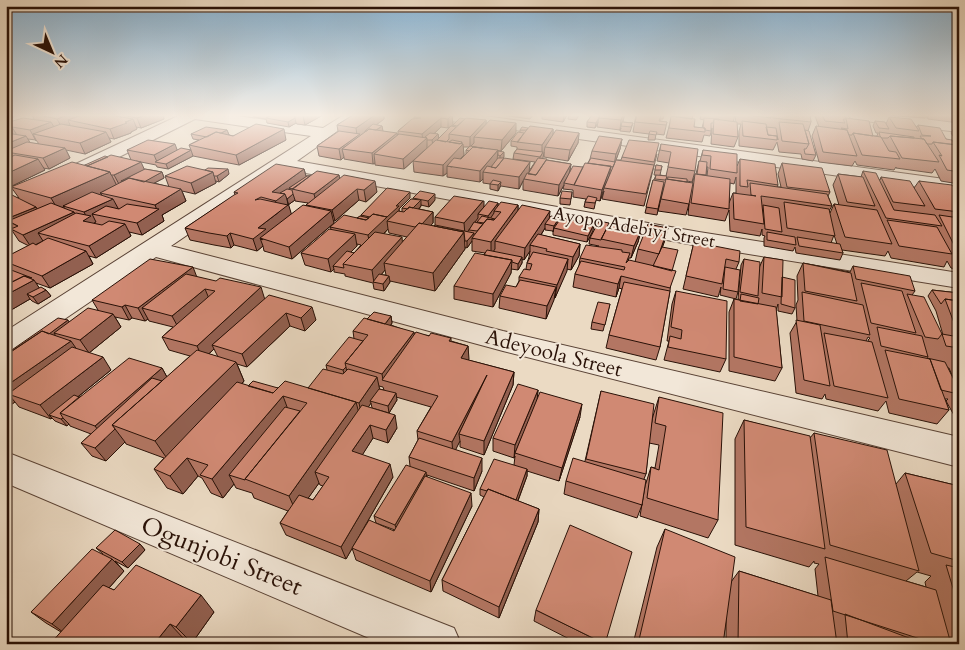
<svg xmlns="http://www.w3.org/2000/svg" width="965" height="650" font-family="Cardo,serif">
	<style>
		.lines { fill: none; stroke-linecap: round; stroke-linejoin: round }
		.minor-casing { stroke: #5a4336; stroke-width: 2 }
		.minor { fill: #f2e7d8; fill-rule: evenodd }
		.wall { fill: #b37663; stroke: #291107; fill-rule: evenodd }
		.shaded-wall { fill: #926050; stroke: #291107 }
		.building { fill: #d08973; stroke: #291107 }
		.labels { text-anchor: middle; stroke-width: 4; stroke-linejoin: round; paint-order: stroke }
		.far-street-label { font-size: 18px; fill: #291107; stroke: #f2e7d8 }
		.street-label { font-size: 21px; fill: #291107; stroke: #f2e7d8 }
		.near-street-label { font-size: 25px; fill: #291107; stroke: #f2e7d8 }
	</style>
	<rect width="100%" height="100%" fill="#ebdac3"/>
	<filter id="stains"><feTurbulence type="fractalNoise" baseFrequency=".004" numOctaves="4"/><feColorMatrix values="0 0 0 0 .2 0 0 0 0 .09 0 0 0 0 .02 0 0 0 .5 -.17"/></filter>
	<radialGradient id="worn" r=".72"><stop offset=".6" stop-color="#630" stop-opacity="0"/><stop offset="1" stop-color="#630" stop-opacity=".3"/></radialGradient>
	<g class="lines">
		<defs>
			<path id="minor" d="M20,115H43L40,118L6,130V120Z
				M180,115H230L323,128L344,115H362L297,161L699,232L959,273V288L699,246L284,169L171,246L503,331L959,437V467L503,351L156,257L16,352L6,355V331L311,136L195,119L79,177L72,179L65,177L63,173L65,169Z
				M436,115H477L959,181V193L444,120L439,118Z
				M848,115H896L959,122V132L856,120L851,118Z
				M6,452L454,628L461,644H383L6,483Z"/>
		</defs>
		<use href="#minor" class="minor-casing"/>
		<use href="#minor" class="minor"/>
	</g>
	<path class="wall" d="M32,115H163L164,119L141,128L136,127L137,129L131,132V133L114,139L109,138L111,142L85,154L66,150L70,158L49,169L43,168L45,170L12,186L6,185V123L34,119ZM28,139L36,140L39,144L30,143Z
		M253,115H323L305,125L297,124L296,123L289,127L267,123L266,119L254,117Z
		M353,115H384V119L376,125L382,126V131L397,135L398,134V131L414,119V117L452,115L453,125L448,128L441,127L434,134H438L439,139L453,127V125L486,120V124L516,133L501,151L482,148L504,157L503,158L529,171L535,162L513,159L514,153L517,149V147L511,146V141L520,133V130L553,129V134L579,133L578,143L568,161L544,157V152L543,154L542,159L547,160L571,164L570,172L583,167L588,163L590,159L592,151L622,139L620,149L616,160H621L622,157L657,154L644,206L602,199L604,191L600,201L596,200L594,209L584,207L585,202L586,199L573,197V190L563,189L564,185L558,196L523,190V181L519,189L501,186L500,187L498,191L490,189V184L483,183V179L480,182L447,177V173L443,176L414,172L413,161L404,169L375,165V163L373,164L344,159V157L341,160L319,156L317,146L338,131L337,125ZM463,147H469L466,150V154L461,159H459L464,155Z
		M509,115H533L530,119L509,116Z
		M542,115H567L563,122L542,119Z
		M569,115H578V117L576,120L568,119Z
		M592,115L624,117L623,122L633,123L630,132L620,131L621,128L620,130L597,127L598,122L595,128L587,127V122Z
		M636,115H664L663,119H660V121L667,122L664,135L656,134L655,140H648L649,134L633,132Z
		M672,115L692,119L694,127L702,128L704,120L700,119L701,115H735L733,122H735L736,115H810L811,122L808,131L816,155L813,161L802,159L801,154L779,152L777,142L773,150L739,146V131L741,124H737L738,137L734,147L711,144L712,128L710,136L704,135L702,142L666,138Z
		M816,115H844L846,119L873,136H877L878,133H876L873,126L875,121L886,124L889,117L917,127L918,125L946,139L953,142L955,139L951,133L954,128L959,129V184L941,181L935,169L932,173L896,168V167L894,170L857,165L855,161L852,166L819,162L812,136L816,126L819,127L815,116Z
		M885,115H959V123L928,119L926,115L925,118Z
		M227,130L229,135L233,136L286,140L239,165L193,156L168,169L157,167L156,165L136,161L144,169L162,172L164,178L154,183L169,187L165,176L205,170L229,174L219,182L216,181V183L195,194L182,191L186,201L162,215L164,221L142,235L129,232L131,236L96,258L89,256L93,264L50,288L36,283L39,288L46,290L51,296L38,304L32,301L30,299L6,313V257L29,246L19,241L11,229L6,226V191L9,196L19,198L11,187L85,165L131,160L127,150H191L189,145L199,140L193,139L191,134Z
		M661,144L695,171L692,182L687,181V182L692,184L695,174H696L699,161H700L703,150L737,166L740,159L778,185L777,187H781L778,174L782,163L830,192L828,196L832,206L829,211L830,213L834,204L839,205L833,185L838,174L861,177L863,171L880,180L881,177L914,188L919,181L955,189L957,185H959V270L951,268L947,261L944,267L891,258L888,251L885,256L842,250L843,253L840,260L796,253L795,247L793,251L764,246V238L765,236L762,235V229L760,236L730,231L729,210L725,221L688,215L689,204L686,215L658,211L664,186H663L657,215L645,213L653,180H654L656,175H654L656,165L662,166L660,175L666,176L669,163L657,161ZM707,167H708L707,176L706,175ZM736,177V193H733L729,203L730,183L734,184ZM834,235L837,244L831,243Z
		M304,169L306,176L339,175V179L377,192L366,202L359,200L335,221H333L334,223L292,259L264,251L263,246L257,251L234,245L231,248L214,245L190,240L185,228L235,195L234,192ZM295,200V201L308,203L306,205V206L291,215L288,205Z
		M572,192L570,205L560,204V198Z
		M410,198L399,209V211L402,212V208L413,199V198L435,200L429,207L421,205V206L419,209L433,212V223L431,225L434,226L435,225V217L484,207L498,203V206L518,205V211L549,218H559V221L593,231L587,242L553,235V231L545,230V228L541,235L580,244L579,256L571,270L567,269L555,298H554L546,319L499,308L500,296L516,287L519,281V277L526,269L527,263L529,257L530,251L524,260L522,259V263L518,270L511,269V273L493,307L454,299V286L485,253L472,251V241L467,248L465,247V249L435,291L390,281V282L384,291L374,289L373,283L345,276V274L334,272V269L331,272L305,265L301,253L331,229L330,227L357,218L361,216V215ZM388,229L389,233L407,237L402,242L384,234ZM357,244L361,245L354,253L351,252L357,246ZM385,270L386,275H381Z
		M641,230L638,242L631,258H629L628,261L635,262L638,249L665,240L662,247L672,271L670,291L660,347L656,360L606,348L609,335L622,289L619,288L616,297L573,287L575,274L579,266L580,258L599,246L589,244L590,238Z
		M694,242L739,262L736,269L738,292L736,299L720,295L721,287L718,297L683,289L691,255Z
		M764,257L782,277L795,308L792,314L778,311V304L776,310L782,368L775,381L729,371V312L734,299L739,300V299H738L741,265L744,259L759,268Z
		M803,263L850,272L853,266L915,291L912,295L942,334L943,335L936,311L928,296L932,290L959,293V424L946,401L948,399H945L949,410L937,424L889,413L886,401L878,411L826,399L825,394L822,399L796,393L790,333L797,321L796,305L798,300L797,276ZM868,337L870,338L868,340L869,342L866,341ZM948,368H949L956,385Z
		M197,277L265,299L316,320L305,331L290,326L247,367L237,364L244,381L242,384L248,386L278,388H308L327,370L326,365L354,339L353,331L367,319L391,316L392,323L391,325L415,334L451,338V341L468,346V360L514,372L513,385L484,455L460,447V441L455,449L482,471L474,491L427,475V477L472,506L431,592L356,560L352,548L395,530L376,523L374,516L410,466L409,457L418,440L417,431L431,407L396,397L397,400L389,413L372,408L371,403L368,407L397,428L388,443L373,438L362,455L393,477L346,559L286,535L280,523L288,511L254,498L252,493L236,488L234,484L223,498L211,493L202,478L198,476L183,494L167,488L154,469L164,458L126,444L125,442L106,461L92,456L81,443L91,434L70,426L69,424L67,426L55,421L52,418L51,419L19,407L15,402L12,404L6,402V354L69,322L98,310L92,300ZM115,317L129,320L132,318L145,321L148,319L149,321L173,327L162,337L169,350L190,356L167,377L162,368L79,397H78L111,370L89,353L121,327ZM214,349L218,357L209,354ZM379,386L383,387L384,390L379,389ZM319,483L320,485L323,486L313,500L308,498Z
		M676,291L726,359L720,372L664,360L669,341H667L672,304Z
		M610,304L603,331L591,329L592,322Z
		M538,390L537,399L580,417L559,481L527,471V476L518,501L539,509L538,522L499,618L443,591L442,580L484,497L480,495V489L514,465L515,456L514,458L493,451V438Z
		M601,391L651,426L653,416L659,397L718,520L708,538L640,516L645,486L651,467L655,468L659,445L649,443L646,474L644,479L642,505L637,518L564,494L566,481L585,461Z
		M744,420L810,438L814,433L896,484L905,473L959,486V644H726V619L723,644H633L657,547L665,529L731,582L739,571L818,596L815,569L819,564L814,563V561L809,567L735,545V439ZM917,572L931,576L925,582L926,587L906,581Z
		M140,544L145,550L128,568L115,561L124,571L109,588L114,590L214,612L192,643L185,640L61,632L46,623L31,612L103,554L96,548Z
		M536,610L605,644H579L534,621Z"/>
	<path class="shaded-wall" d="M67,115H79L82,121L68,120L70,125L62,128L57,119Z
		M145,115H163L164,119L141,128L137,118Z
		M304,115H323L305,125L303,116Z
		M375,115H384V119L368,131H365V133L342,149L344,157L341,160L339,149L357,136L356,128Z
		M452,115L453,125L448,128V119Z
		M564,115H567L563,122Z
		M623,115H625L624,117L620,130L621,120Z
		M295,118L296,123L289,127L288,122Z
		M441,118V127L427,140V148L404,169L403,159L423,141L422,134Z
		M599,118L598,122L595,128L596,123Z
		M133,119L137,129L131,132V133L114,139L110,129Z
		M486,120V130L474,137V143L470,147V137Z
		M51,122L57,132L33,134L36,140V141L30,130Z
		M516,123V133L501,151L502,140Z
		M382,126L383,131L375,137L374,132Z
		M12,127L18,137L6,138V129Z
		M284,129L286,140L239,165L236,155Z
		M553,129V139L545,147L543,158L539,163L540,157L542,154V145Z
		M227,130L229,135L212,138Z
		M106,132L111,142L85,154L80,143Z
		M397,133L398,144L374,154L375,163L373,164L372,153Z
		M579,133L578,143L568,161L570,150Z
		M438,134L439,139L433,146L432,140Z
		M26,136L32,146L6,152V144Z
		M622,139L620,149L614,165L616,154Z
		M462,142V145L463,144L464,155L452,167L447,166V173L443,176V165L455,147Z
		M175,144L179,155L157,162L154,155Z
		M65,148L70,158L49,169L43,158Z
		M191,150L193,156L168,169L166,164Z
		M498,150L497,161L490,170L483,172V179L480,182V171Z
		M504,152V157L500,161V156Z
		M38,159L45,170L12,186L6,176V174Z
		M141,162L146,173L121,181L123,185L120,186L114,175Z
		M530,162L529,173L524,179L519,189V177Z
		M571,164L569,174L564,183V185L558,196L559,185Z
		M611,166L609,177L604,188L600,201L602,190Z
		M228,169L229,174L219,182L217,176Z
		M304,169L307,180L289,188L291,192L286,196L292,216L262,240L260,238L263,246L257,251L253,239L258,228L279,212L272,192Z
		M110,172L118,188L100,193L102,195L63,206L67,212L61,215L51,198Z
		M162,172L164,178L141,190L139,184Z
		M213,172L216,183L195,194L191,183Z
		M339,175L341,186L317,205L314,194Z
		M375,181L377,192L366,202L364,190Z
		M501,182L500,187L498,191V185Z
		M181,189L186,201L162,215L164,221L142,235L137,223L157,210L155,205Z
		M357,189L359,200L335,221L332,210Z
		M6,191L13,201L6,204Z
		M410,192V198L399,209V212L387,221L388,229L370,247L368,235L396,206Z
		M293,194L295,200L288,205L287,199Z
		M435,194V200L429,207L428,201Z
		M113,199L119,210L92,214L96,222L94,223L97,228L83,221L87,218L84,212Z
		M421,200V206L412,216L411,210Z
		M483,201H484V207L478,214V218L465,235L464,223Z
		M498,203V209L494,211V213L488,222V216Z
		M518,205V217L495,241V249L491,255V242Z
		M36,207L43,218L18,226L8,221L14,231L6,219Z
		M331,211L334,223L292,259L289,247Z
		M550,211L549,223L545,224V228L534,246L530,245V251L524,260L525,248Z
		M74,212L81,224L38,233L43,241L31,247L23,235Z
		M433,212V223L419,239L418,227Z
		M559,218L558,224L554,228L553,232L554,226Z
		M125,224L131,236L96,258L89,246Z
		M594,224L593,231L587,242L588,236Z
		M668,228L665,240L656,266L659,254Z
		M641,230L638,242L631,258L634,246Z
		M464,232L465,249L435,291L433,273Z
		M230,233L234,245L231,248L227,236Z
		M474,233V239L472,238V241L467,248V241Z
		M355,234L357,246L337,266H333L334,269L331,272L328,259Z
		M402,237L403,249L384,263L385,270L374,283L372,270Z
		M580,244L579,256L571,270L573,257Z
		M86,251L93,264L50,288L42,276Z
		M522,257V263L518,270V264Z
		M568,259L567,271L555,298L557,285Z
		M512,260L511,273L493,307V294Z
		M193,267L198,280L142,308L148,319L145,321L138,308Z
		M389,276L390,282L384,291L383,284Z
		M621,276L619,288L616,297L618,284Z
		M34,280L42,292L46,290L51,296L38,304L33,297L27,294L30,299L6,313V295Z
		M261,287L265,300L212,345L214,349L203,359L197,346Z
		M556,287L554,300L546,319L547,306Z
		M205,289L210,301L179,329L172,316Z
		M125,305L132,318L129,320L122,307Z
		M312,307L316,320L305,331L301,318Z
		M286,313L290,326L247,367L242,354Z
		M113,314L121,327L89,353L80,340Z
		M391,316L392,323L383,335L382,328Z
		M68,320L72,327L54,333L57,338L10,361Z
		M414,332L416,345L383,380L382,374Z
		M71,341L80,354L8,394L15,402L12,404L6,397V386Z
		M468,346L469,359L462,371L461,358Z
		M103,357L111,370L54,416L49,415L52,418L51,419L40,405Z
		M236,362L244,381L168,460L155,441Z
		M346,367L347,373L345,377L343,370Z
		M162,368L169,381L112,425L125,442L106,461L95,448L105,439L95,426Z
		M514,372L513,385L484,455V441Z
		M487,375L459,434L460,441L453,455L452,442Z
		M377,377L380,391L370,401L371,403L362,417L359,403Z
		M538,390L537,403L515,453L514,458L515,445Z
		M396,393L397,400L389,413L388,406Z
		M283,396L290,415L229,475L234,484L223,498L212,479Z
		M356,402L361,421L315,472L319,483L297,514L289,496Z
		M582,404L580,417L559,481L562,468Z
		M395,415L397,428L388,443L386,430Z
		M63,418L69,424L67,426L61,419Z
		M370,425L373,438L356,465L352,451Z
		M187,458L198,476L183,494L170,476Z
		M482,458V471L474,491V478Z
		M390,464L393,477L346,559L341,547Z
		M527,469V476L515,508V501Z
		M426,472L427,479L397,531L395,525Z
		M471,493L472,506L431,592L430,581Z
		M539,509L538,522L499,618V607Z
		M140,544L145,550L128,568L122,562Z
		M112,559L124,571L67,635L52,624Z
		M201,595L214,612L192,643L176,627Z
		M170,624L185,640L182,644H154Z"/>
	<path class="building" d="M39,115H67L57,119Z
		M82,115H110L133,119L125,122L127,123L110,129L68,120Z
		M122,115H145L137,118Z
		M272,115H288L295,116V118L288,122L266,118Z
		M353,115H375L356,128L337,125Z
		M417,115H452L448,119L441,118L422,134L398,131L412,119L421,118L414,117Z
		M592,115H600L596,123L587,122Z
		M600,115H623L621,120L599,118Z
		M637,115H661L659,121L667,122L666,125L635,122Z
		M672,115H693L692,119L671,116Z
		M748,115H771V118Z
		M773,115H810L811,122L773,118Z
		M822,115H844L846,119H843L845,123L825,121Z
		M671,116L695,119L694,127L705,128V132L669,128Z
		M889,117L911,119L919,131L896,128Z
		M23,118L51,122L30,130L12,127L6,129V123Z
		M460,118L465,119L457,126L453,125Z
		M466,118L486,120L470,137L449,134Z
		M704,118L719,119V120L714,119L713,123H711V131L705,130V128H703Z
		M846,118L869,121L873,136L853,133L852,135H849L847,130L842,129L841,128L848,129Z
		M714,119L737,122L738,137L713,134Z
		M490,120L516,123L502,140L474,137Z
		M742,121L766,124L768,135L777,136V140L743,136Z
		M875,121L885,122L889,129L879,128Z
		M622,122L633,123L631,127L621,126Z
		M779,122L803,124L809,144L782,141Z
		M61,124L106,132L80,143L33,134Z
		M256,124L284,129L236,155L189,145L216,132L233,136Z
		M373,124L382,126L376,130L369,129L367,131H365Z
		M918,125L940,128L946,139L952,140L955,145L933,142L932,144H927L924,139H922L920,136H931L922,135Z
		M451,126L456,127L449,134V139L446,142L437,140Z
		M530,126L553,129L542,145L517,142Z
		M816,126L847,130L857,156L823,152Z
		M206,127L227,130L221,133L216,132L207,137L191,134Z
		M522,127L528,128L526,130H520Z
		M766,127L776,128L778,140L777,136L768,135Z
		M954,128L959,129V136Z
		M369,129L397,133L372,153L342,149Z
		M556,130L579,133L570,150L545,147Z
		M805,130L809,131L816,155L805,154L804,149H806L809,144Z
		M339,131L360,134L339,149L317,146Z
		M650,131L657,132L656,135L649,134Z
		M518,132L524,133L518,142L511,141Z
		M879,132L914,137V138L890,136L888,138H882L880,136Z
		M6,133L26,136L6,144Z
		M430,133L438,134L432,140H427V138L425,137Z
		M853,133L881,137L889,151L896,152L900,159L862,155Z
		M399,134L427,138L403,159L374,154Z
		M599,136L622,139L616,154L592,151Z
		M890,136L924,139L939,162L902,158Z
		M956,137L959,138V143Z
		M148,140L175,144L154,155L127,150Z
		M436,140L463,144L443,165L413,161Z
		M452,140L462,142L460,144L449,142Z
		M629,140L659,143L654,162L622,157Z
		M27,142L65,148L43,158L6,152V151Z
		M933,142L959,145V158H958H959V172L947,170L939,155L942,156Z
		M661,144L698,149L695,171L668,167L671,152L660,150Z
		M470,146L482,148L473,147L469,151L466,150Z
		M473,147L498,150L480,171L447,166L454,158L461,159Z
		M181,148L191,150L166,164L155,162Z
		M517,149L543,152L540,157L514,153Z
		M703,150L737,154V173L710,169L711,156L702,155Z
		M498,151L504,152L500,156L498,155Z
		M15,155L38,159L6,174V159Z
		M111,155L141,162L114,175H111L110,172L87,166Z
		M105,156L108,157L87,166L85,165Z
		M498,158H504L496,168L491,167Z
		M504,158L530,162L519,177L483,172L487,166L496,168Z
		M538,158L547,159L536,175L528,174Z
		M591,158L615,162L613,167L588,163Z
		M740,159L775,164L778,185L747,180L748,187L740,186Z
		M546,160L571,164L559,185L524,179L527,173L536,175Z
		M616,160L654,165L646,194L604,188Z
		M699,161L707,162L706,175L697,174Z
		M72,162L110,172L51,198L11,187Z
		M585,163L611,166L602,190L574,185Z
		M782,163L822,168L830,192L787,187Z
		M276,164L304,169L272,192L285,194L276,201L261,197L255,200L260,199L288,205L258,228L266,229L253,239L230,233L227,236L209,233L185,228L234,195L238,193L234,192Z
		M656,165L662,166L661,170H655Z
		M187,166L213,172L191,183L165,176Z
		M573,166L583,167L574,185L564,183Z
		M208,168L228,169L217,176H214L213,172L205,170Z
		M145,169L162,172L144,182L129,178L123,181H121Z
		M317,171L339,175L314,194L292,189Z
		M863,171L876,173L894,210L935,215L942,226L886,218Z
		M695,174L730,179L729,209L691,203Z
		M838,174L863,177L875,206L847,202Z
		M344,175L375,181L364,190L357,189L332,210L306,205Z
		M656,175L667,176L666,179L665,180L655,179Z
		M307,176H310L293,189L289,188Z
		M668,177L687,179V182L667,179Z
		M881,177L910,181L925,206L893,202Z
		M129,178L181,189L155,205L100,193Z
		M666,179L693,183L689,204L661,199Z
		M493,180L501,182L498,185L490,184Z
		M653,180L664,182L658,209L646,207Z
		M919,181L952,185L959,194V212L935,209Z
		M750,183L827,194L832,206L761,196L764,224L734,219L733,193L756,196L751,195Z
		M387,188L410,192L396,206H399L387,217L373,214L370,217L361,215Z
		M287,189L292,190L293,194L287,199L285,194L280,193Z
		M420,191L435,194L428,201L413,198Z
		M562,191L572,192L571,199L560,198Z
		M92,192L113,199L84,212L63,206Z
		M12,195L36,207L6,219V197Z
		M454,196L483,201L464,223L435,217Z
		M588,196L597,198L595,203L585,202Z
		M411,199L421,200L413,208L409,207L408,209L402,208Z
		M489,201L498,203L488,216L478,214Z
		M501,202L518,205L491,242L472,238L487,219L494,220L501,212L494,211Z
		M784,202L829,209L835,236L787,228Z
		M51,203L74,212L23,235L11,229L18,226L8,221Z
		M127,204L159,209L137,223L92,214L106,206L119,209Z
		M834,204L877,210L892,244L845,237Z
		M303,205L331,211L289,247L260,238Z
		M522,205L550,211L525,248L495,241Z
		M763,205L779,208L782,232L765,229Z
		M409,207L433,212L422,224L419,223L415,227L387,221L398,211L404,212Z
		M76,213L91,216L83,221L102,225L109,221L125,224L89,246L38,233Z
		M373,214L387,217L368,235L330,227L344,215L366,220Z
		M939,215L959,218V255Z
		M360,216L369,218L366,220L357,218Z
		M482,216L495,219L494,220L487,219L484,223L477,222Z
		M551,216L559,218L554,226L545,224Z
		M561,218L594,224L588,236L554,228Z
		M887,220L937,227L952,254L899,246Z
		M599,221L609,223L601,240L590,238Z
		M474,222L483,224L477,231L469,230Z
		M419,223L464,232L433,273L384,263Z
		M610,223L641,230L634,246L601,239Z
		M648,224L668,228L659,254L638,249Z
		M435,225L474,233L467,241H465L464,232L434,226Z
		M329,229L355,234L328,259L301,253Z
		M375,232L402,237L372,270L343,264Z
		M767,232L795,237L796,245L767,240Z
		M538,234L580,244L573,257L546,251L547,249L530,245Z
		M797,237L840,244L843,253L799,246Z
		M48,238L86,251L42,276L6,262V257L33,243L36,245Z
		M694,242L740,251L739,262L726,259L722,284L686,276Z
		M586,245L622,250V252L630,253L626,263L629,260L676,271L670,288L621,276L618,284L575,274L581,261L624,270L625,267L580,258Z
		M662,247L678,250L672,271L653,266Z
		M487,250L522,257L518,264L512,262V260L484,255Z
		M347,251L354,253L343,264L344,268L333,266Z
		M533,252L568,259L557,285L519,277L524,269L530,270L532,264L527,263Z
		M475,253L512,260L493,294L454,286Z
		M764,257L783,260L782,297L762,293Z
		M150,259L193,267L138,308L125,305L122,307L92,300Z
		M744,259L760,262L758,296L740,292Z
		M803,263L851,273L857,301L805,291Z
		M853,266L910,276L915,291L856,279Z
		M725,267L740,270L738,292L723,289Z
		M6,268L32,278L24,276L12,282L6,280Z
		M186,274L216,281L220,278L261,287L197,346L162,337L215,291L205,289L172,316L142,308Z
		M379,274L389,276L383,284L373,282Z
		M24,276L34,280L6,295V280L12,282Z
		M782,277L795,280V308L781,304Z
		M520,280L556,287L547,306L500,296L506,285L516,287Z
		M624,282L670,291L660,347L609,335Z
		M861,283L902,291L916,333L871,323Z
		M41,287L46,290L33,297L27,294Z
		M932,290L959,293V301L945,299L941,304Z
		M676,291L727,301L726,359L668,347L670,336L681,339L682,330L671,327Z
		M802,292L863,305L870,335L804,321Z
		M741,294L759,298L758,304L740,301Z
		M907,294L924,297L942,334L938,339L925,337Z
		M269,295L312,307L301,318L286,313L242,354L212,345Z
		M734,299L776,307L782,368L734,357Z
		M945,299L959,301V336Z
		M598,302L610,304L605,325L592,322Z
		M88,308L113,314L80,340L54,333Z
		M374,312L391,316L385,324L367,319Z
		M58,318L68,320L49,334L42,331L6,355V354Z
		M364,318L414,332L382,374L345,363L368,335L353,331Z
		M796,320L820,325L830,386L804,380Z
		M877,327L922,336L928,357L881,346Z
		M42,331L71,341L6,386V355Z
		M416,332L429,336L431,333L451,338L449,341L468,346L461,358L514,372L484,441L459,434L487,375L452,442L417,431L438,396L382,380Z
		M824,333L872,342L888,398L834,386Z
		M942,334L959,337V348L946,346Z
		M349,337L363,341L345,363L346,367L343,370L326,365Z
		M72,347L103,357L40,405L8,394Z
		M197,350L236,362L155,441L112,425Z
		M885,350L930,359L949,410L899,399Z
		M129,358L162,368L95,426L60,413Z
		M927,358L945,362L958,388L954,393L941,390L930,359Z
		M323,369L343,374L348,369L377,377L359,403L308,388Z
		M152,378L162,381L112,425L115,429L95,448L81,443Z
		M253,381L278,388L273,393L248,386Z
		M285,381L356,402L289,496L245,479L307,403L283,396L212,479L200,475L208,465L187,458L170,476L154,469L237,382L273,393Z
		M518,384L538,390L515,445L493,438Z
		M379,389L396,393L388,406L370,401Z
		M601,391L654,404L646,474L586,459Z
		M540,392L582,404L562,468L515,453Z
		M74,395L79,397L60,413L63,418L61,419L49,415Z
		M659,397L723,413L718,520L647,498L651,467L659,470L666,426L655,423Z
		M362,405L395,415L386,430L370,425L352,451L390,464L341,547L280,523L299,495L313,500L329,477L315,472Z
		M285,407L300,411L245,479V480L229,475Z
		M744,420L810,436L825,549L746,527Z
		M814,433L887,450L919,571L830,545Z
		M419,438L482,458L474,478L409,457Z
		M573,458L646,480L642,505L566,481Z
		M494,459L527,469L516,500L488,489L487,491L480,489Z
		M406,465L426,472L395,525L374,516Z
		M905,473L959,486V561L931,553Z
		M425,476L471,493L430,581L352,548L369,520L394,531Z
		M488,489L539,509L499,607L442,580Z
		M570,525L632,552L605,644L536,610Z
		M665,529L735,557L723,644H638Z
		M115,530L140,544L122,562L96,548Z
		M92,549L112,559L52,624L31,612Z
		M825,557L936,590L951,644H936L833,611Z
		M136,565L201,595L176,627L170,624L154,644H50L103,585L114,590Z
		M946,565L959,568V608Z
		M739,571L831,600L837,644H738Z
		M845,614L925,644H848Z"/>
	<linearGradient id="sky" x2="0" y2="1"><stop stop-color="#89b6d7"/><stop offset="0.56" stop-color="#f6eee4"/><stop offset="1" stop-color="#f6eee4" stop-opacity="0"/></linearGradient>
	<rect width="965" height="206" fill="url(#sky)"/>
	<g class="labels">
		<g class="far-street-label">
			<text transform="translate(634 227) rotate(10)" y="6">Ayopo Adebiyi Street</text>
		</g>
		<g class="street-label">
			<text transform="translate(554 353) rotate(14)" y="7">Adeyoola Street</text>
		</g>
		<g class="near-street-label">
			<text transform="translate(222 555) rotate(22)" y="9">Ogunjobi Street</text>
		</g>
	</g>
	<rect width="965" height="650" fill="none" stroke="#ebdac3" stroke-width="25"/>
	<rect x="8" y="8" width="950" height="635" fill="none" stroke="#291107" stroke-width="2.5"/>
	<rect x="12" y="12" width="940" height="625" fill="none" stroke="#291107"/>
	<g transform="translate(52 52) rotate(136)" stroke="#f2e7d8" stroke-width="4" paint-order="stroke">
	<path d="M0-4L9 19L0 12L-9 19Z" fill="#291107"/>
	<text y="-8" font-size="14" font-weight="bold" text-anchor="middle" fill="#291107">N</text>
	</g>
	<rect width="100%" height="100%" filter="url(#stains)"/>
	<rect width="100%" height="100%" fill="url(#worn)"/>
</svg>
